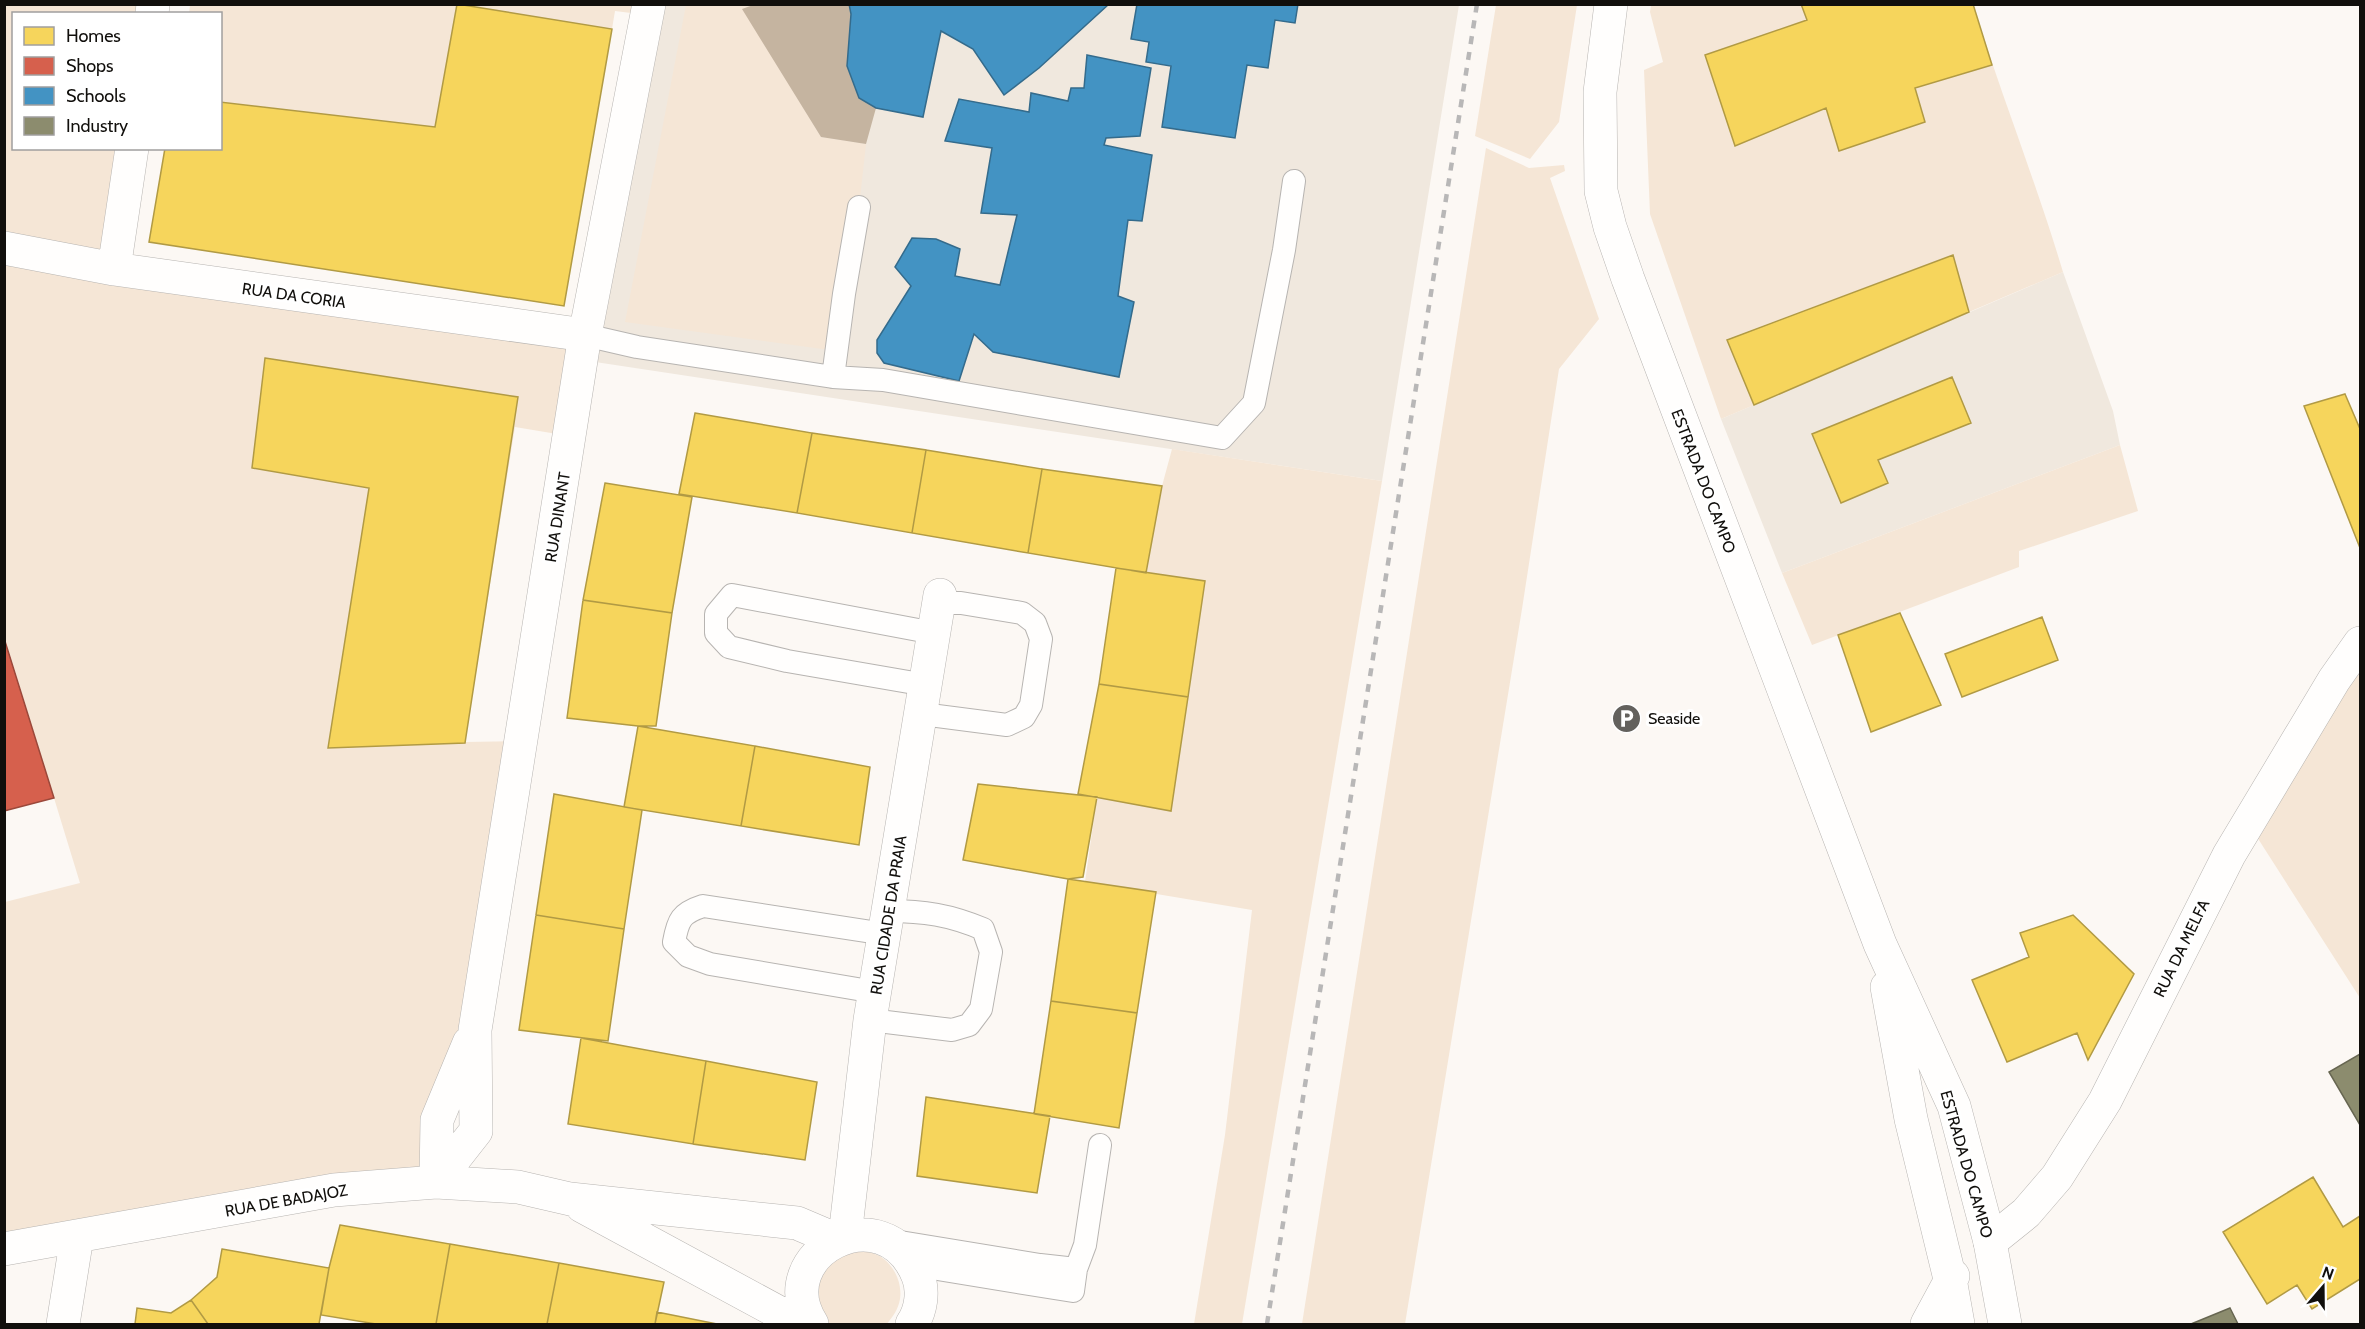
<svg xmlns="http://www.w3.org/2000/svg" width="2365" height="1329" font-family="Cabin,sans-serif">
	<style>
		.built { fill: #f0e8de }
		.green { fill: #f5e6d6 }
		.water { fill: #c5b4a0 }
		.homes { fill: #f6d55c; stroke: #b19a44; stroke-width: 1.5 }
		.shops { fill: #d6604d; stroke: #9b483a; stroke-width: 1.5 }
		.schools { fill: #4393c3; stroke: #346b8c; stroke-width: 1.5 }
		.industry { fill: #8c8c6e; stroke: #676651; stroke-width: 1.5 }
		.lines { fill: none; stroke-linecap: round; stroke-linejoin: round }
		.lane-casing { stroke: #b7b4b1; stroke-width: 24 }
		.street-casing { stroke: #b7b4b1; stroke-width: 34 }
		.secondary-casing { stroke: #b7b4b1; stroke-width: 34 }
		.lane { stroke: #fffefd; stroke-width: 22 }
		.street { stroke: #fffefd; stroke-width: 33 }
		.secondary { stroke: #fffefd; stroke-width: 33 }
		.rail { stroke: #b8b7b7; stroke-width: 4.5; stroke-dasharray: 8 8; stroke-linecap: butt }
		.labels { text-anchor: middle; stroke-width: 6; stroke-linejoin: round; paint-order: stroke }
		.street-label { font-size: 16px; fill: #110f0c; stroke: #fff }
		.poi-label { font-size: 16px; fill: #110f0c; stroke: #fff; text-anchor: start }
	</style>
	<rect width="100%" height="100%" fill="#fcf8f4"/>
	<path class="built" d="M652,5H1459L1382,481L582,360Z
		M2063,272L2113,411L2120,445L1782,573L1721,419Z"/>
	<path class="green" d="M194,4L457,5L435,127L221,102L220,14H189L190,5Z
		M5,5H153L152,13L14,14V148L132,149L114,269L585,335L569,436L515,427L465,742L522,741L436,1182L5,1249V902L80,883L5,638Z
		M461,5H649L647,15L615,11L612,29Z
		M686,5H756L743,9L821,137L866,144L859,207L837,351L625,322Z
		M1496,5H1577L1559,122L1530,159L1475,136Z
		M1651,5H1973C2001,94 2036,182 2063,272L1969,312L1953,255L1727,339L1754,405L1721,419L1650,214L1644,70L1663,62L1650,12Z
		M1486,148L1529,168L1564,165L1565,171L1550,178L1599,319L1559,369L1522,609L1405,1324H1302Z
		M2120,445L2138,511L2019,551V567L1812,645L1782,573Z
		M1172,449L1382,481L1242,1324H1194L1225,1135L1252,910L1085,882L1097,797L1171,811L1205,581L1146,573L1162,486Z
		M2360,643V998L2248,823Z
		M844,1252C852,1252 860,1251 868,1252C889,1255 903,1279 900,1299C898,1310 893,1316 887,1324H828L821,1317L817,1278Z"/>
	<path class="water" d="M756,4L849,5L851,14L847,66L859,98L876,108L866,144L821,137L742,9Z"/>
	<path class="homes" d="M457,4L612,29L564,306L149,242L165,148H220V102L435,127Z
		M1801,4H1973L1992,65L1915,88L1925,122L1839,151L1826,108L1735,146L1705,55L1807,20Z
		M1953,255L1969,312L1754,405L1727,340Z
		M265,358L518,397L465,743L328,748L369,488L252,468Z
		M1952,377L1971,423L1878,460L1888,483L1841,503L1812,434Z
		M2345,394L2360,429V548L2304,406Z
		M695,413L812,433L797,513L679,494Z
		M812,433L926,450L912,533L797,513Z
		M926,450L1042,469L1028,553L912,533Z
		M1042,469L1162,486L1146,573L1028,553Z
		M605,483L692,497L672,613L583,600Z
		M1116,568L1205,581L1188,697L1099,684Z
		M583,600L672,613L656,726H638L567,718Z
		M1900,613L1941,705L1871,732L1838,635Z
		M2042,617L2058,660L1962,697L1945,654Z
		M1099,684L1188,697L1171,811L1078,794Z
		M638,726L755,746L741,826L624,807Z
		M755,746L870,767L859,845L741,826Z
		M978,784L1097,797L1083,877L1068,879L963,860Z
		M554,794L642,810L624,929L536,915Z
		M1068,879L1156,892L1137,1013L1051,1001Z
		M536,915L624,929L608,1041L519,1030Z
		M2073,915L2134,974L2088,1060L2077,1033L2007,1062L1972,980L2029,957L2020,933Z
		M1051,1001L1137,1013L1119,1128L1034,1114Z
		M581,1038L706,1061L693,1144L568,1124Z
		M706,1061L817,1082L805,1160L693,1144Z
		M926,1097L1050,1116L1037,1193L917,1176Z
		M2313,1177L2343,1227L2360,1216V1279L2312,1309L2297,1285L2267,1304L2223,1232Z
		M340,1225L450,1244L436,1324H376L321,1315L329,1268Z
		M450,1244L559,1263L547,1324H436Z
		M222,1249L329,1268L319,1324H208L191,1300L217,1277Z
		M559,1263L664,1282L655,1324H547Z
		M191,1300L208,1324H135L137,1308L171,1313Z
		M657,1312L717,1324H655Z"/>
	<path class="shops" d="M4,638L54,798L4,811Z"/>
	<path class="schools" d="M849,4H1109L1039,68L1004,95L973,49L941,31L923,117L876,108L859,98L847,66L851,14Z
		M1137,4H1298L1295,23L1275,20L1268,68L1247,65L1235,138L1162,127L1171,66L1146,62L1149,42L1131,39Z
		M1087,55L1151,68L1140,136L1106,138L1104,145L1152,155L1142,221L1128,220L1118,296L1134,302L1119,377L993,352L974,334L959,381L884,363L877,353V340L911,286L895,267L912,238L936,239L960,249L955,276L1000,285L1017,215L981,213L992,148L945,141L959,99L1029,112L1031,93L1068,101L1071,88H1084Z"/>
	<path class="industry" d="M2360,1054V1125L2329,1072Z
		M2230,1308L2238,1324H2191Z"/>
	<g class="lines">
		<defs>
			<path id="lane" d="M585,335L637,347L833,377L844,294L859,207
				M833,377L883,380L1222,438L1254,403L1284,250L1294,181
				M926,685L787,661L729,647L716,633V614L732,595L934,633
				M922,714L1007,725L1024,717L1031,705L1041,639L1035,623L1022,613L961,603H939
				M875,992L710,964L688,956L674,942C678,920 681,913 703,906L885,934
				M870,1020L952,1030L969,1025L981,1009L991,952L983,929C950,915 924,911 888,911
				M888,1240L1040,1265L1076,1269
				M913,1265L1073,1291L1076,1269L1085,1245L1100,1145"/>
			<path id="street" d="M152,14L153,4
				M4,248L114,269L585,335
				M114,269L132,148
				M436,1182L476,1131L475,1030L585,335L649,4
				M436,1182L437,1120L469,1043
				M582,1206L800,1324
				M845,1236L870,1020L940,595
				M1990,1242L2026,1213L2057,1177L2105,1101L2229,855L2334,680L2360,643
				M4,1249L334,1190L436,1182L518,1187L570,1199L797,1223L837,1240
				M63,1324L77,1237
				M812,1324C767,1254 884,1191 918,1276C924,1291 921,1311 912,1324"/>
			<path id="secondary" d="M1611,4L1600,92L1601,191L1610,227L1628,279L1880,944L1954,1106L1990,1242L2005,1324
				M1887,987L1911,1119L1950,1279L1958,1324
				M1927,1324L1953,1276"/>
		</defs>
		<use href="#lane" class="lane-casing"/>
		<use href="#street" class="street-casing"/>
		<use href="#secondary" class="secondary-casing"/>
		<use href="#lane" class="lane"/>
		<use href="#street" class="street"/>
		<use href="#secondary" class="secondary"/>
		<path class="rail" d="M1267,1324L1477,4"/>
	</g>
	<defs>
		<symbol id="parking-disc" viewBox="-11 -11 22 22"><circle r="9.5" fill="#63615d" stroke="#fff"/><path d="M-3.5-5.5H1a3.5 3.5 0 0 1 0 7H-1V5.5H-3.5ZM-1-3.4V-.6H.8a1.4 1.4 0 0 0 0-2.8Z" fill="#fff"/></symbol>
	</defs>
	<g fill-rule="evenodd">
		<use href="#parking-disc" x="1610" y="702" width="33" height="33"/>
	</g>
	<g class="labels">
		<g class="street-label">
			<text transform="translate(294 295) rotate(8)" y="6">RUA DA CORIA</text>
			<text transform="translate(1704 481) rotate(69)" y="6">ESTRADA DO CAMPO</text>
			<text transform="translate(557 517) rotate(-81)" y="6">RUA DINANT</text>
			<text transform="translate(888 915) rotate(-81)" y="6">RUA CIDADE DA PRAIA</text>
			<text transform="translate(2181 948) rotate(-64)" y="6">RUA DA MELFA</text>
			<text transform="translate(1967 1164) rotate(74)" y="6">ESTRADA DO CAMPO</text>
			<text transform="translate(286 1200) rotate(-10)" y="6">RUA DE BADAJOZ</text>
		</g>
		<g class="poi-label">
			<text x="1648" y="724">Seaside</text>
		</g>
	</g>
	<rect width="2365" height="1329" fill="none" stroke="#110f0c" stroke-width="12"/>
	<rect x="12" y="12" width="210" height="138" fill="#ffffff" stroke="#a09f9e" stroke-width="1.5"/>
	<rect x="24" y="27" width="30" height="18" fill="#f6d55c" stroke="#a09f9e" stroke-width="1.5"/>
	<text x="66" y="42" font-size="18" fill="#110f0c">Homes</text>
	<rect x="24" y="57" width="30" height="18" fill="#d6604d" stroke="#a09f9e" stroke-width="1.5"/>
	<text x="66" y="72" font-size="18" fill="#110f0c">Shops</text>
	<rect x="24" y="87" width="30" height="18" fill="#4393c3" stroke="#a09f9e" stroke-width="1.5"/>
	<text x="66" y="102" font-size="18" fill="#110f0c">Schools</text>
	<rect x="24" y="117" width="30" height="18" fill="#8c8c6e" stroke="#a09f9e" stroke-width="1.5"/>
	<text x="66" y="132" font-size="18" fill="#110f0c">Industry</text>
	<g transform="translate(2323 1287) rotate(20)" stroke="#ffffff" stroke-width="4.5" paint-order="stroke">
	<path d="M0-4.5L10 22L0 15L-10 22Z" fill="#110f0c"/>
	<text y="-9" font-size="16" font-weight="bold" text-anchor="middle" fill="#110f0c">N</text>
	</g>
</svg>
